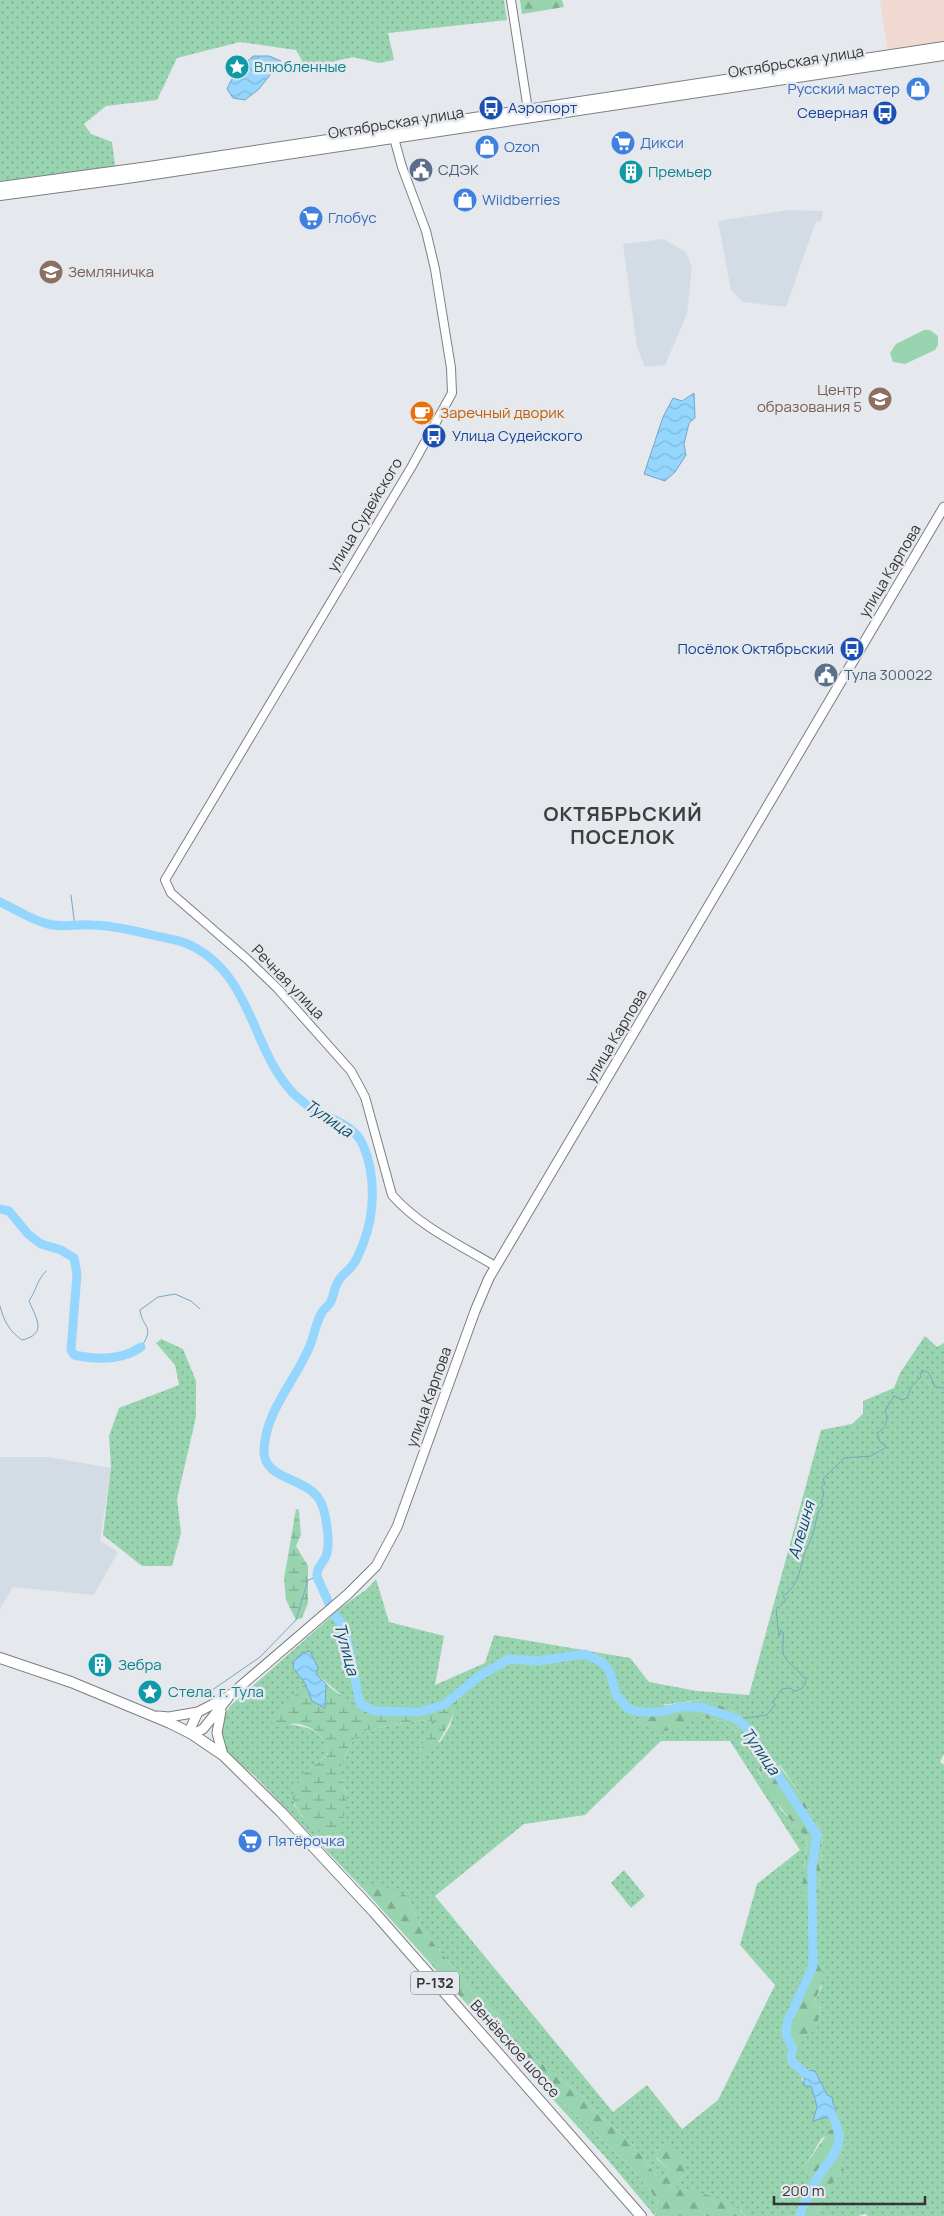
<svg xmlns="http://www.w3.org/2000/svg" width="944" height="2216" font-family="Manrope,sans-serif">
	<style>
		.commercial { fill: #f1d8d0 }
		.built { fill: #d3dce4 }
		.grass { fill: url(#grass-dots); fill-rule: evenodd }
		.forest { fill: url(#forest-firs) }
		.wetland { fill: url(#wetland-marsh) }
		.pitch { fill: #99d4b0 }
		.water { fill: url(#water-waves); stroke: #78a6c3 }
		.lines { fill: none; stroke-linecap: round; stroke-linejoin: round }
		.stream { stroke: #78a6c3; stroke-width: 1 }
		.river { stroke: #94d6fe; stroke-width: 9 }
		.tertiary-casing { stroke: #7c7f82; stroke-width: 10 }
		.secondary-casing { stroke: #7c7f82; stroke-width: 11 }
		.primary-casing { stroke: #7c7f82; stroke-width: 12 }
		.tertiary { stroke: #fff; stroke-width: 8 }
		.secondary { stroke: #fff; stroke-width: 9 }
		.primary { stroke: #fff; stroke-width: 10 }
		.labels { text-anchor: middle; stroke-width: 5; stroke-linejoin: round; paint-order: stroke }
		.shield { fill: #e5e8ec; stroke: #6a6b6e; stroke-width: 1 }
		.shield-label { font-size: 14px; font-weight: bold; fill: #353638 }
		.street-label { font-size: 15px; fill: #353638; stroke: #e5e8ec }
		.culture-label { font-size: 15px; fill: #0d838f; stroke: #e5e8ec; text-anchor: start }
		.shop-label { font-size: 15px; fill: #366cbe; stroke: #e5e8ec; text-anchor: start }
		.transit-label { font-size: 15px; fill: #164399; stroke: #e5e8ec; text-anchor: start }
		.service-label { font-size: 15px; fill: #4e5e75; stroke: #e5e8ec; text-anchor: start }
		.education-label { font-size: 15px; fill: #785e54; stroke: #e5e8ec; text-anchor: start }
		.food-label { font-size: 15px; fill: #c56008; stroke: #e5e8ec; text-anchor: start }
		.water-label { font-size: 16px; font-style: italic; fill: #054d6e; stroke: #e5e8ec }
		.district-label { font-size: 20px; font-weight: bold; letter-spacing: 1px; fill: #3d4043; stroke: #e5e8ec }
	</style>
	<defs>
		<pattern id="grass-dots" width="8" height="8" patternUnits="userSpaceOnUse" patternTransform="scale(1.25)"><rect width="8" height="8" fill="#99d4b0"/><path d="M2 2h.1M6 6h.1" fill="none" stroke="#7ead90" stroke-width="1.8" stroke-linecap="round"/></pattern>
		<pattern id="forest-firs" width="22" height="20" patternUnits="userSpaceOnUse" patternTransform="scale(1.25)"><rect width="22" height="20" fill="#99d4b0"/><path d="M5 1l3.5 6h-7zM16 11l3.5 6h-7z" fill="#7ead90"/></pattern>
		<pattern id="wetland-marsh" width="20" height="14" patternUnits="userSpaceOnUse" patternTransform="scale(1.25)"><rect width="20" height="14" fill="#99d4b0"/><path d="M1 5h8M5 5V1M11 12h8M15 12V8" fill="none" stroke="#7ead90"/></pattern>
		<pattern id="water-waves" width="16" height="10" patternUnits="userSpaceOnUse" patternTransform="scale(1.25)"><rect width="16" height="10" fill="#94d6fe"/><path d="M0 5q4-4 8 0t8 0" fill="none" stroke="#80b8da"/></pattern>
	</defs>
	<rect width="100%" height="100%" fill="#e5e8ec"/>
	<path class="commercial" d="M880,0H944V44L888,52Z"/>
	<path class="built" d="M788,210L823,211L821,222L816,221L786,307L743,302L731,290L718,221Z
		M663,239L686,252L692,267L687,314L665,365L645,367L637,347L623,244Z
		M0,1457H49L111,1468L100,1541L118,1552L94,1595L13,1587L0,1609Z"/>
	<path class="grass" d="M0,0H504L507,20L388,33L394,60L379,63L353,57L306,68L296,50L240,42L177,58L157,100L106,106L84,124L91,134L112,142L116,172L0,184Z
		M925,1336L937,1347L944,1343V1754L940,1762L944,1765V2216H868L865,2214L858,2216H815L829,2187L844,2170L841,2160L844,2130L822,2138L806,2164V2171L814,2180L803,2191L796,2216H745L742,2211L670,2186L688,2172L666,2142L656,2158L670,2171L659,2179L630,2141L597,2113L584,2098L533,2056L498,2015L475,1995L422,1929L407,1896L364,1886L367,1893L254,1775L228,1755L224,1746L221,1730L223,1718L230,1706L343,1606L367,1589L376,1579L389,1622L444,1636L435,1685L485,1663L494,1635L630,1658L649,1682L697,1691L749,1695L821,1430L852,1424L863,1414V1401L894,1388L900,1373ZM310,1651L318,1668L316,1674L350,1702L360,1704L374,1711L418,1712L444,1705L459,1692L450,1726L440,1742L423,1741L435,1722L422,1720L388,1726L364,1731L353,1740L341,1767V1779L347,1796L322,1835L301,1815L294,1805C297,1790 298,1779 310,1768C316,1763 323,1760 328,1753C322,1721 294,1728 270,1720C286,1713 294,1697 305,1683L293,1668ZM706,1699L737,1713L738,1733L721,1721L698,1717L662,1705ZM661,1741H730L800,1850L757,1884L740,1945L775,1985L718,2100L682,2129L647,2085L613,2112L435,1896L524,1824L585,1815ZM780,1765L799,1792L823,1834L819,1891L804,1868L807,1839L781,1810L757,1769ZM806,1967L822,1986L813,2005L821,2008L816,2028L806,2035L799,1985ZM803,2068L815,2071L827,2095L832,2097L835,2114L838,2119L832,2121L827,2117H823L815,2110L817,2106L811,2086L802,2081Z
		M161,1339L183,1349L196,1381V1417L177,1499L181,1533L172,1566H142L103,1535L111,1467L109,1436L119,1408L179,1385L175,1365L156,1343Z
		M624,1870L645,1896L631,1908L611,1883Z
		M519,2062L630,2166L658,2201L655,2216L608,2160Z"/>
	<path class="forest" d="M520,0H562L564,7L522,14Z
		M706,1699L737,1713L750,1726L738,1733L721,1721L698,1717L683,1728L657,1732L639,1723L652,1708Z
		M768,1751L799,1792L823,1834L819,1891L806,1904L802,1891L807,1839C787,1817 761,1787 755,1757Z
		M364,1886H383L407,1896L422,1929L475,1995L498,2015L533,2056L584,2098L597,2113L630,2141L659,2179L670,2171L656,2157L666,2142L679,2150L688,2172L670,2186C690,2191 735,2198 745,2216H655L658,2201L630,2166L519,2062L367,1893Z
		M821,1959C826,1976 820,1990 813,2005L821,2008L816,2029L806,2035L798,2048H786L781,2037L784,2019L806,1967Z
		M830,2130H844L841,2160L844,2170L829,2187L815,2216H796L803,2191L814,2180L806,2171V2164Z"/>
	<path class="wetland" d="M296,1509L299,1510L301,1535L296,1546L308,1566V1603L302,1618L296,1620L286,1600L284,1579Z
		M305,1683L312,1701L325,1708L326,1684C360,1713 403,1722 445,1704C451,1702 456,1696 460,1692C453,1721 441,1742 420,1764L423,1741L434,1722L422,1720L388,1726L364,1731L353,1740L341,1767V1779L347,1796L344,1815L340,1828L330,1835L323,1836C298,1812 277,1798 310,1768C316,1763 323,1760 328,1754C325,1737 316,1728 299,1724C292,1723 283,1725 275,1725L269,1720C286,1713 293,1697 305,1683Z"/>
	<path class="pitch" d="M924,330H930L938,336V345L935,350L905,364L893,362L890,353L896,344Z"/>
	<path class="water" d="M253,56H269L281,61L259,89L245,100L233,98L227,89C233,74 242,66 253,56Z
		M694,393L695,418L689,423L684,444L686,455L675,472L665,481L644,474L663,417L673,398L682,401Z
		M310,1651L318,1668L316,1674L326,1684L325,1708L312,1701L305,1683L293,1668L294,1661L302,1653Z
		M800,2067L806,2070L815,2071L827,2095L832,2097L833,2104L837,2109L834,2112L838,2119L837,2125H833L832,2121L827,2117L813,2121L817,2106L811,2086H804V2077L796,2071V2068Z"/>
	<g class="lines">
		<path class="stream" d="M71,895L75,927
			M0,1306C4,1321 9,1331 22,1340C48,1334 36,1318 29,1301C36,1291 37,1280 46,1271
			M141,1347C156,1326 142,1328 140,1310L158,1297L175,1294L191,1301L200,1309
			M205,1695L260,1657L296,1620L308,1580L317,1577
			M737,1719L767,1715L775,1705L773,1702L782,1689L790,1688L794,1691C802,1690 806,1686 806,1678L803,1677C798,1668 785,1663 783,1652C782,1646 784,1639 783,1632L781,1630L779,1636L776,1610L786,1600L783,1596C800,1585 799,1569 805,1552C808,1545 812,1538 814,1530C817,1521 815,1513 823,1505L821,1503L824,1492L821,1487L825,1484L823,1479L844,1458L871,1456L885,1448L886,1446L880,1442L877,1433C886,1429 889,1419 885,1410L894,1396L902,1400L907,1398L911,1387L921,1377L920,1374L922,1370L929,1373L935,1387L944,1388"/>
		<path class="river" d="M0,902C16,909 31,920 48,924C64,928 76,924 91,925C111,925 130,930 148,934C163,938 177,939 190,945C250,974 251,1042 287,1086C294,1095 304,1103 313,1109C330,1119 355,1125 363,1145C376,1175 375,1214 363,1244C360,1252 357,1260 352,1266C348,1271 342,1275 339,1280C334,1287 334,1296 330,1303C328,1307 323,1309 321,1314C315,1325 314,1338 308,1350C293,1384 265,1412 264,1451C264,1480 305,1477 319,1499C326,1509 331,1544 326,1556C323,1564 316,1567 317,1577L334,1614L345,1628L360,1704L374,1711L418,1712L444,1705L478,1677L509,1659L538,1661L585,1654L602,1662L610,1672L616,1694L627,1708L639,1712H660L680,1707H701L737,1719L746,1727L817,1835L812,1867L813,1966L787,2023L786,2034L793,2049C787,2062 796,2065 805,2073
			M0,1209L9,1211L28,1234L41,1244L61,1250L74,1258L77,1274L71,1350L74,1355C97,1360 121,1361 141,1347
			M800,2216C804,2200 811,2188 820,2174C835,2153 847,2143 832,2115"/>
		<defs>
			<path id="tertiary" d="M511,0L528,110
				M394,138L402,167L426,231L435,269L451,368L452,393L412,466L165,880L171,893L247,959L278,989L351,1071L365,1097L392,1195C419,1226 460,1245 495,1266"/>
			<path id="secondary" d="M221,1711L217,1733L223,1755
				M198,1712L191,1727L192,1734L203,1729L228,1698
				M158,1716L169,1717L198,1712L229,1696L348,1594L376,1566L397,1527L475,1311L489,1278L944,507"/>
			<path id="primary" d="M0,187L149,167L944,47
				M0,195L127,178L944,55
				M0,1658L71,1682L170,1723L192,1734L223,1755L281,1812L374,1912L641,2216"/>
		</defs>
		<use href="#tertiary" class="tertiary-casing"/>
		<use href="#secondary" class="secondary-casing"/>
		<use href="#primary" class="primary-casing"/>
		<use href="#tertiary" class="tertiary"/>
		<use href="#secondary" class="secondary"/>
		<use href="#primary" class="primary"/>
	</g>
	<defs>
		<symbol id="sight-disc" viewBox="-11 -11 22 22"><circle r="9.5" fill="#0f9aa8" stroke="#e5e8ec"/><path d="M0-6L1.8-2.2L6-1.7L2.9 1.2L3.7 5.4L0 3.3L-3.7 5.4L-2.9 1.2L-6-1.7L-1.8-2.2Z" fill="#fff"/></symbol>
		<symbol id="shop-disc" viewBox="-11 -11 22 22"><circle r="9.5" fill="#3f7fe0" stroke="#e5e8ec"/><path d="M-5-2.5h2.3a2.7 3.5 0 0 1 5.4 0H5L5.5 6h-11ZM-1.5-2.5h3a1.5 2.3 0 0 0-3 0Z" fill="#fff"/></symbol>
		<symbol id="bus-disc" viewBox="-11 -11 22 22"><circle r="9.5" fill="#1a4fb4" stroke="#e5e8ec"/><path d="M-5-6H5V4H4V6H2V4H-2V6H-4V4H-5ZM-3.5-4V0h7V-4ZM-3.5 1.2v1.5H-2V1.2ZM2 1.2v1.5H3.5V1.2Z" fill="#fff"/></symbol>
		<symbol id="supermarket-disc" viewBox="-11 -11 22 22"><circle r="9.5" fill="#3f7fe0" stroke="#e5e8ec"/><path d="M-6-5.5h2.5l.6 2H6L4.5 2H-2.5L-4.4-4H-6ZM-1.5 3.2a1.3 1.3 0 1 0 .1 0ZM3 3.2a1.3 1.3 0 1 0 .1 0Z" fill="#fff"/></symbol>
		<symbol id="civic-disc" viewBox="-11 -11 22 22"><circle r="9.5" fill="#5c6f8a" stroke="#e5e8ec"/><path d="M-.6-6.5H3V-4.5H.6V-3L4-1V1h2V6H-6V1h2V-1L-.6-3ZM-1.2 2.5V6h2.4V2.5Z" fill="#fff"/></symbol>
		<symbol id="building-disc" viewBox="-11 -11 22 22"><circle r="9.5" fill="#0f9aa8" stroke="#e5e8ec"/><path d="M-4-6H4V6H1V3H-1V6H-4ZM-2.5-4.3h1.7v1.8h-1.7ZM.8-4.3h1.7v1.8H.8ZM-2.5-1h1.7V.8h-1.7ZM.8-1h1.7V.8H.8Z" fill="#fff"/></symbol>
		<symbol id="school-disc" viewBox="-11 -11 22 22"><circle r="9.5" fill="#8d6e63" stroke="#e5e8ec"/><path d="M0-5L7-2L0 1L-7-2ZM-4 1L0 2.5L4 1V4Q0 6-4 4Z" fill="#fff"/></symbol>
		<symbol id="cafe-disc" viewBox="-11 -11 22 22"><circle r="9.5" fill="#e8710a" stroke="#e5e8ec"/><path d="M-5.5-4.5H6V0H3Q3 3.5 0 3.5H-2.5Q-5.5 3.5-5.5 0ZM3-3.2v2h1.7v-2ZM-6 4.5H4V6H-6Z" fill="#fff"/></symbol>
	</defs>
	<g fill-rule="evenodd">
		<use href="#sight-disc" x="223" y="53" width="28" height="28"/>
		<use href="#shop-disc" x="904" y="75" width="28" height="28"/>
		<use href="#bus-disc" x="477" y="94" width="28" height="28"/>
		<use href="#bus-disc" x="871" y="99" width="28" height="28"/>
		<use href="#supermarket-disc" x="609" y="129" width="28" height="28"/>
		<use href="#shop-disc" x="473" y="133" width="28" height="28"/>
		<use href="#civic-disc" x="407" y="156" width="28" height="28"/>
		<use href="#building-disc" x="617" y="158" width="28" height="28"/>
		<use href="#shop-disc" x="451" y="186" width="28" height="28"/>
		<use href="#supermarket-disc" x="297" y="204" width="28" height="28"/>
		<use href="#school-disc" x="37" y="258" width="28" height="28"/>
		<use href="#school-disc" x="866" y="385" width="28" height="28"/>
		<use href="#cafe-disc" x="408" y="399" width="28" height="28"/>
		<use href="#bus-disc" x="420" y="422" width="28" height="28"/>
		<use href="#bus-disc" x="838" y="635" width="28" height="28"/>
		<use href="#civic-disc" x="812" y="661" width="28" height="28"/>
		<use href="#building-disc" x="86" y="1651" width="28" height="28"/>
		<use href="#sight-disc" x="136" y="1678" width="28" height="28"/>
		<use href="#supermarket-disc" x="236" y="1827" width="28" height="28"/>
	</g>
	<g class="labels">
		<rect class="shield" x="411" y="1971.5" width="48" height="23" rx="4"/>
		<g class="shield-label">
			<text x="435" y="1988">Р-132</text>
		</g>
		<g class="street-label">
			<text transform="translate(796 62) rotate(-9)" y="5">Октябрьская улица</text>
			<text transform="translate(396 123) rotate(-9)" y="5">Октябрьская улица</text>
			<text transform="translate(365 515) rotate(-59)" y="5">улица Судейского</text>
			<text transform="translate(890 571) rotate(-59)" y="5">улица Карпова</text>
			<text transform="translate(288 982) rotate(46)" y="5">Речная улица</text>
			<text transform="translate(616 1036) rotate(-59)" y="5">улица Карпова</text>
			<text transform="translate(429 1397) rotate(-70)" y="5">улица Карпова</text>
			<text transform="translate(515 2049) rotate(48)" y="5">Венёвское шоссе</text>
		</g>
		<g class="culture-label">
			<text x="254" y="72">Влюбленные</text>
			<text x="648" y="177">Премьер</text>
			<text x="118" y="1670">Зебра</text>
			<text x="168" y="1697">Стела. г. Тула</text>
		</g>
		<g class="shop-label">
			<text x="900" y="94" text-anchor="end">Русский мастер</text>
			<text x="640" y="148">Дикси</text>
			<text x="504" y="152">Ozon</text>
			<text x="482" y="205">Wildberries</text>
			<text x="328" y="223">Глобус</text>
			<text x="268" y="1846">Пятёрочка</text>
		</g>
		<g class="transit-label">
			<text x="508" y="113">Аэропорт</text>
			<text x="868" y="118" text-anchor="end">Северная</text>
			<text x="452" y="441">Улица Судейского</text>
			<text x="834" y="654" text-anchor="end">Посёлок Октябрьский</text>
		</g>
		<g class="service-label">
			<text x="438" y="175">СДЭК</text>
			<text x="844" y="680">Тула 300022</text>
		</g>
		<g class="education-label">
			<text x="68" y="277">Земляничка</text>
			<text x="862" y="395" text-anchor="end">Центр<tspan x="862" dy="17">образования 5</tspan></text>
		</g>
		<g class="food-label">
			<text x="440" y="418">Заречный дворик</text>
		</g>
		<g class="water-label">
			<text transform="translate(329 1118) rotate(34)" y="6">Тулица</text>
			<text transform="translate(801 1530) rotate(-74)" y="6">Алешня</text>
			<text transform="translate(347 1649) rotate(75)" y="6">Тулица</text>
			<text transform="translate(761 1751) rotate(55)" y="6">Тулица</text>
		</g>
		<g class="district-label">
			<text x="623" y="821">ОКТЯБРЬСКИЙ<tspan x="623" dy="23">ПОСЕЛОК</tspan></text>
		</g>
	</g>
	<path d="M774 2196v8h151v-8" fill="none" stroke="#353638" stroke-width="2.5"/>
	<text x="782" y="2196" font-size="15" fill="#353638" stroke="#e5e8ec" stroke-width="4" paint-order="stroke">200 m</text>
</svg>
